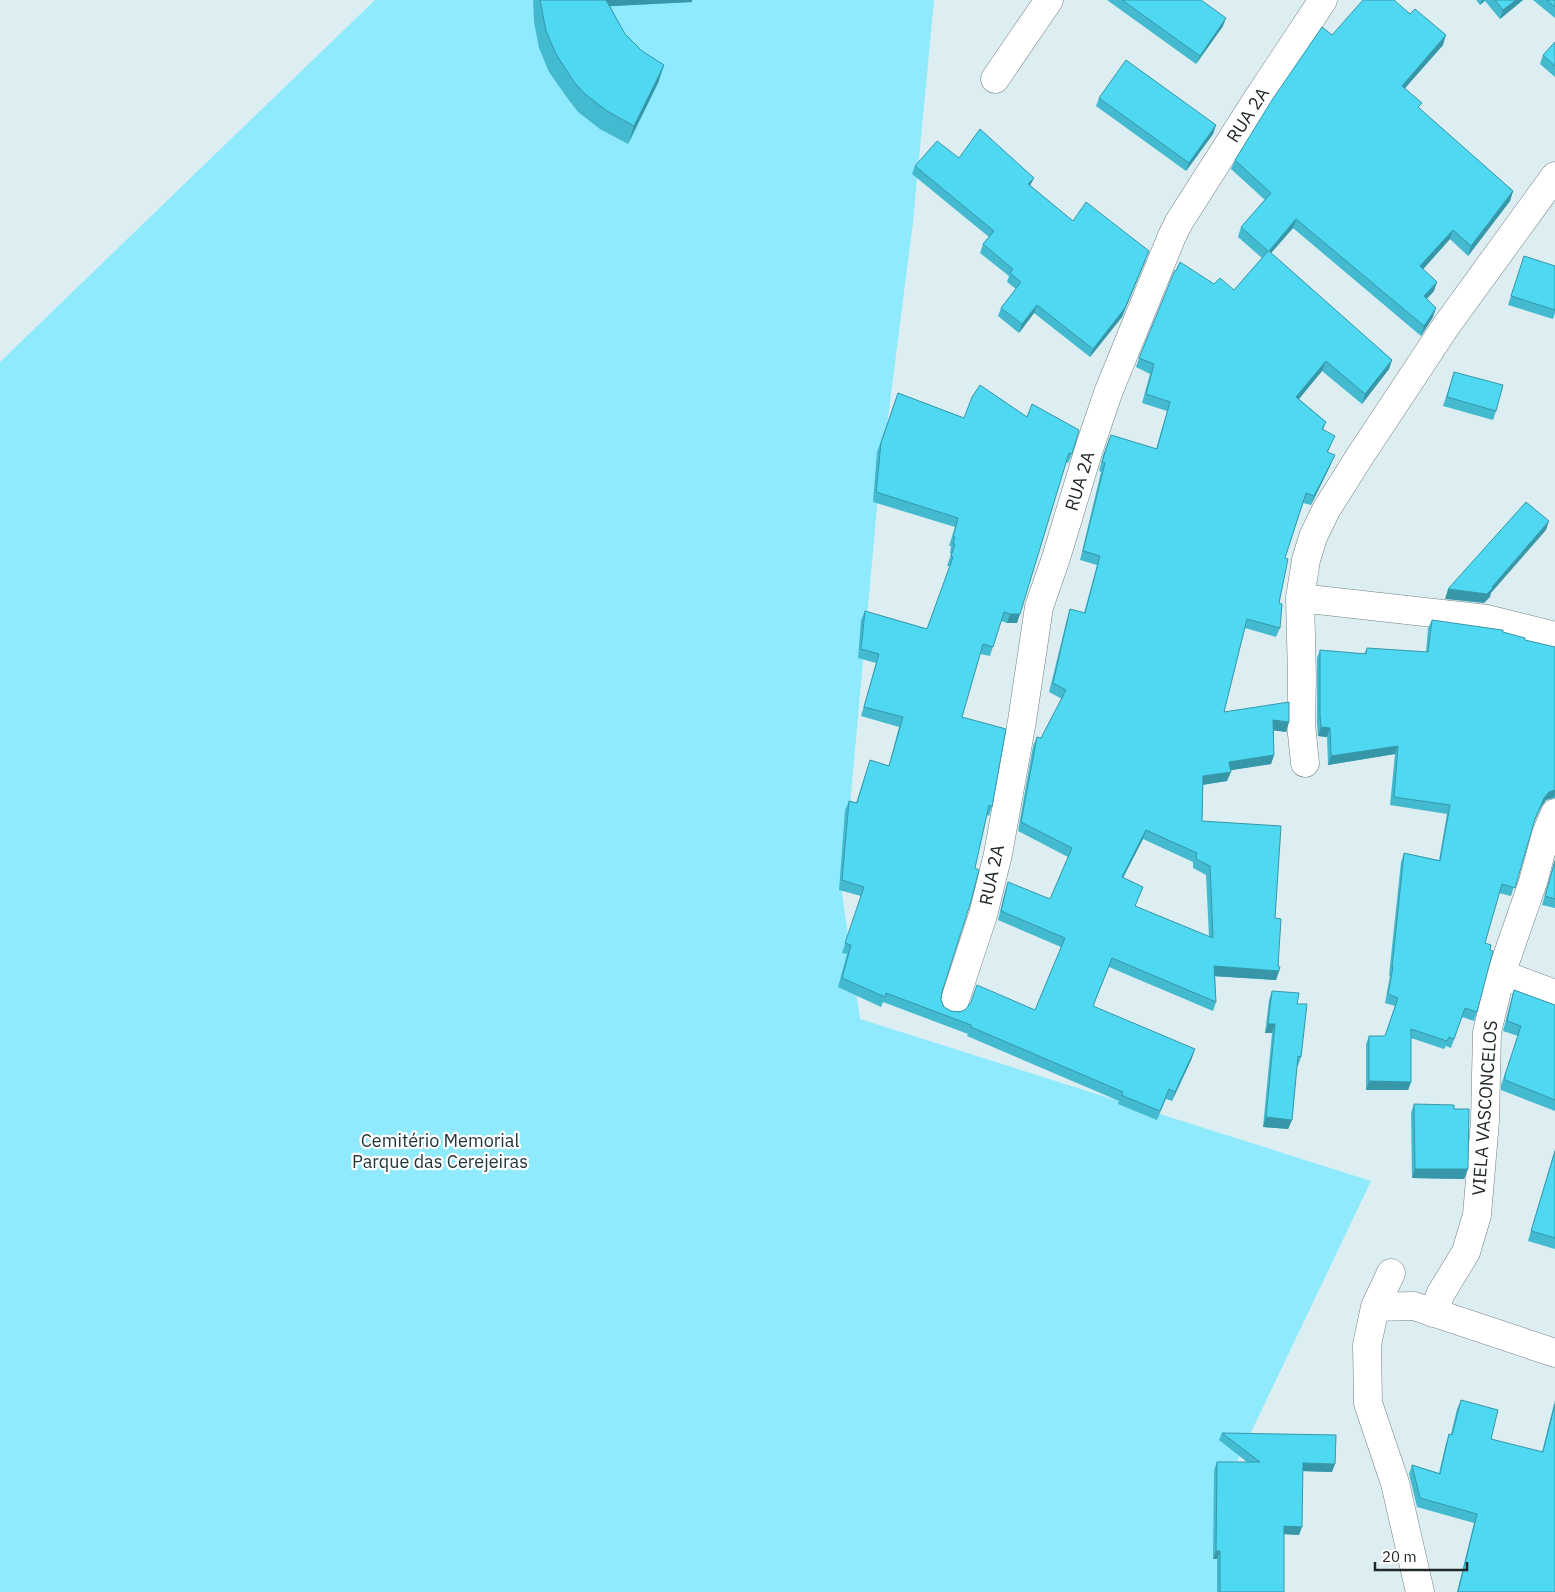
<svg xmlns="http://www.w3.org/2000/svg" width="1555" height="1592" font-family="'IBM Plex Sans',sans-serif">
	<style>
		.green { fill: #8eeafc }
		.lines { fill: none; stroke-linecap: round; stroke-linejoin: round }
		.minor-casing { stroke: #718184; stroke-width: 29 }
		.minor { stroke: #fff; stroke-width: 28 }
		.wall { fill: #43bacf; fill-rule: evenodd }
		.shaded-wall { fill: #3797a9 }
		.building { fill: #4ed8f1; stroke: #3797a9; fill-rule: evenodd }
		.labels { text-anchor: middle; stroke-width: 4.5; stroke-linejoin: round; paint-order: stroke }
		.street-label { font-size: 18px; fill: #212829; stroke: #fff }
		.park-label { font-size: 18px; fill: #20373c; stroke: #fff }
	</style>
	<rect width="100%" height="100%" fill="#dceef1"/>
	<path class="green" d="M375,0H934L913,222L878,496L842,893L860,1019L1371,1181L1232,1472L1222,1592H0V362Z"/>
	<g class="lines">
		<defs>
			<path id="minor" d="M995,79L1049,0
				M1300,598L1487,619L1555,636
				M1305,763L1301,724L1302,677L1300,598L1306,560L1313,537L1326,510L1360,456L1446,326L1555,176
				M1501,974L1555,994
				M953,1006L983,915L998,854L1022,721L1039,607L1056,558L1089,449L1108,393L1172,236L1179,222L1256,101L1323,0
				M1391,1273L1375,1307L1367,1345L1368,1403L1395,1483L1420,1592
				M1375,1307L1414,1306L1555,1353
				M1433,1313L1441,1293L1466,1252L1477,1215L1485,1121L1487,1032L1501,974L1533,882L1546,834L1555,813"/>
		</defs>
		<use href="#minor" class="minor-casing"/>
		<use href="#minor" class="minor"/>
	</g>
	<path class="wall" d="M533,0H692V2L610,6L625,34L642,51L664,65L658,83L628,144L600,129L578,112L568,99L549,72L539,48L534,22Z
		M1107,0H1201L1223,26L1196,64Z
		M1476,0H1523L1500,19L1485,1L1480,5Z
		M1533,0H1555V18Z
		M1332,35L1443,45L1405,88L1420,109L1513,191L1510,201L1468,256L1450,239L1423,269L1434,291L1427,299L1433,317L1421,336L1293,228L1271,253L1392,360L1389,369L1362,404L1322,371L1299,399L1326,422L1323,430L1331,445L1328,452L1331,464L1311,505L1303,503L1285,558L1279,603L1280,628L1276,637L1245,628L1224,712L1289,722L1286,732L1274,730V755L1271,764L1230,770L1227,781L1203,785L1202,821L1275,918L1279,971L1276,980L1215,976L1216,1002L1213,1011L1109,967L1093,1006L1192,1058L1172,1101L1166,1099L1157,1120L1118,1104L1119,1101L967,1036L968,1034L883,1002L881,1007L838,987L847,954L842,953L861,896L839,890L845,810L849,801L856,803L867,769L889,765L899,727L861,716L876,663L858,658L861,620L865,611L927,629L950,566H947L951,554L950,553L951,546H949L955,527L873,502L877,452L898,393L964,418L1072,454L1068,463L1066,462L1017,623H1007L1001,621L990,656L980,654L962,717L992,807L989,816L987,815L942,992L941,1000L944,1007L951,1011L1035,1010L1061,947L998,920L1005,891L1008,882L1050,899L1068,857L1018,831L1033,746L1037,737L1041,738L1062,699L1049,692L1067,619L1070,609L1084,613L1097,565L1080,560L1101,472L1099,471L1103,455L1111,435L1156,449L1167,411L1142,403L1150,374L1136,367L1139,358L1214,284L1234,290L1262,258L1238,237L1241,227L1265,200L1231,169L1235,160ZM1143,839L1193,862V868L1206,875L1209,937L1135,906L1143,887L1123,878Z
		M1555,42V77L1540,64L1543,55Z
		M1099,98L1216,125L1213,134L1186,171L1096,106Z
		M959,158L1031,186L1073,221L1146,259L1122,317L1090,357L1034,313L1019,333L998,316L1001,308L1016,289L1007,282L1009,276L980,253L983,244L989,237L912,174L915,166Z
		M1524,256L1555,266V313L1553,319L1508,305Z
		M1454,372L1496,411L1493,420L1443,406Z
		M1432,620L1503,632L1525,640L1555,647V798L1546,800L1541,807L1533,824L1511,896L1499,893L1485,943L1477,1012L1474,1021L1462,1017L1451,1048L1446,1046L1444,1049L1411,1038V1082L1408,1090H1366V1044L1369,1036H1385L1395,1006L1385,1003L1390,976L1389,975L1401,862L1404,853L1439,860L1447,814L1390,805L1395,754L1328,765L1327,737L1318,736L1317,723V658L1320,650L1364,654L1367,648L1426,652L1428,628Z
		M1555,859V908L1542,905Z
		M1514,990L1555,1005V1111L1501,1090V1085L1518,1036L1503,1031L1511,1000Z
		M1272,991L1297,1004L1301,1057L1298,1066H1297L1292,1120L1288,1129L1263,1127L1272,1033H1265L1269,1000Z
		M1414,1104L1454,1109L1468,1169L1464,1179L1412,1178L1411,1113Z
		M1555,1149V1249L1528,1241Z
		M1461,1400L1491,1439L1542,1452L1555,1400V1592H1457L1474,1523L1417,1507L1409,1474L1412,1465L1439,1473L1446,1443L1449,1434H1451L1457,1409Z
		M1222,1433L1332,1472L1303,1471L1299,1535L1284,1534V1592H1217V1559H1213L1214,1470L1217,1462H1247L1219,1440Z"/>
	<path class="shaded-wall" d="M596,0H692V2L594,7Z
		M1482,0H1485L1480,5Z
		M1516,0H1523L1500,19L1503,10Z
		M1226,18L1223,26L1196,64L1200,56Z
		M1446,35L1443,45L1399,95L1402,86Z
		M664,65L658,83L628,144L634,126Z
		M1216,125L1213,134L1186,171L1189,163Z
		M1034,178L1030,186L1028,184Z
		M1513,191L1510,201L1468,256L1471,246Z
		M1296,219L1293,228L1265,260L1269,251Z
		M1453,230L1450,239L1417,276L1420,266Z
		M1146,259L1122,317L1090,357L1093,349Z
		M1437,282L1434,291L1420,305L1424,296Z
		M1037,305L1034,313L1019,333L1022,324Z
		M1436,308L1433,317L1421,336L1424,326Z
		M1392,360L1389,369L1362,404L1365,394Z
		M1326,361L1322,371L1293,406L1296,397Z
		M1335,455L1331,464L1311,505L1314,496Z
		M1549,521L1546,530L1491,593L1490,597L1484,603L1445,599L1448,589L1492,587Z
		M1010,614H1020L1017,623H1007Z
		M1273,720L1289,722L1286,732L1270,730Z
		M1321,727L1330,728L1327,737L1318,736Z
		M1398,746L1395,754L1328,765L1331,756Z
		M1274,755L1271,764L1226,771L1229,762Z
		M1231,772L1227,781L1200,785L1203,776Z
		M1555,790V794L1554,797L1546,800L1541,807L1532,828L1544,798L1549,792Z
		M1146,830L1143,839L1118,887L1122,877Z
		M1214,966L1279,971L1276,980L1211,976Z
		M1268,1024H1275L1272,1033H1265Z
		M1195,1049L1192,1058L1172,1101L1175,1092Z
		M1369,1081L1411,1082L1408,1090H1366Z
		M1266,1117L1292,1120L1288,1129L1263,1127Z
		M1415,1169H1468L1464,1179L1412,1178Z
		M1303,1463L1335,1464L1332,1472L1300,1471Z
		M1284,1526L1302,1527L1299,1535L1282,1534Z
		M1216,1551H1220L1217,1559H1213Z"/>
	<path class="building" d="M540,0H606L625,34L642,51L664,65L634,126L607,111L585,94L574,82L556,54L546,31Z
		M1122,0H1201L1226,18L1200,56Z
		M1363,0H1394L1410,14L1415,9L1446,35L1402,86L1422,103L1418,107L1513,191L1471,246L1453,230L1420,266L1437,282L1424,296L1436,308L1424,326L1296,219L1269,251L1392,360L1365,394L1326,361L1296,397L1326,422L1322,429L1335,436L1327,452L1335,455L1314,496L1306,493L1285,558L1288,559L1279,603L1282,604L1280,628L1247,619L1224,712L1289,702V722L1273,720L1274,755L1229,762L1231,772L1203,776L1202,821L1281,826L1275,918L1281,919L1278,966L1280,967L1279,971L1214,966L1216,1002L1112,958L1093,1006L1195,1049L1175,1092L1169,1089L1160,1111L1121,1095L1123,1092L971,1027V1025L886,993L885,997L842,978L851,945L845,943L864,887L842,880L849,801L857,803L870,760L889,766L903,717L864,707L879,654L861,649L865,611L927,629L953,557L951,556L955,544H953L955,537H953L958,518L876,492L881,443L898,393L964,418L972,397L980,385L1027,417L1032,404L1079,430L1072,454L1069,453L1020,614H1010L1004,612L993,647L983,644L962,717L1006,729L992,807L989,805L975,868L979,870L971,901L942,992L941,1000L944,1007L951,1011L960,1012L966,1009L971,1002L977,985L1035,1010L1065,938L1001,911L1008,882L1050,899L1072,848L1021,822L1037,737L1041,738L1066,690L1053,683L1070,609L1085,613L1100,556L1083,551L1105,463L1102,462L1107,446L1111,435L1157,449L1170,402L1146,394L1154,364L1139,358L1175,270L1176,271L1180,262L1214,284L1220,278L1234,290L1268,251L1241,227L1271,193L1235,160L1272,100L1322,27L1332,35ZM1146,830L1197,853L1196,859L1210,866L1213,938L1135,906L1143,887L1122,877Z
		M1495,0H1516L1503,10Z
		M1547,0H1555V7Z
		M1555,42V66L1543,55Z
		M1126,60L1216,125L1189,163L1099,98Z
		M980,129L1034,178L1028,184L1073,221L1086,202L1149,251L1125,308L1093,349L1037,305L1022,324L1001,308L1021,282L1010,273L1013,269L983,244L994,231L915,166L937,141L959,158Z
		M1524,256L1555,266V310L1511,296Z
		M1454,372L1503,385L1496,411L1447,397Z
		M1526,502L1549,521L1492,587L1493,588L1487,594L1448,589Z
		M1432,620L1502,630H1503V632L1525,638V640L1555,647V790L1549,792L1544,798L1535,819L1515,888L1502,884L1485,943L1491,945L1490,950L1493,951L1477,1012L1465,1008L1454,1039L1449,1037L1447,1041L1411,1029V1082L1369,1081V1036H1385L1398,998L1388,994L1393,967H1392L1404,853L1440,861L1450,805L1394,797L1398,746L1331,756L1330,728L1321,727L1320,715V650L1366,654L1367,648L1428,652Z
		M1555,861V899L1545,896Z
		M1514,990L1555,1005V1100L1505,1080V1075L1521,1026L1507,1021Z
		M1272,991L1299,993L1297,1004H1307L1301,1057L1298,1056L1292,1120L1266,1117L1275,1024H1268Z
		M1414,1104L1454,1105V1109H1469L1468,1169H1415Z
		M1555,1151V1238L1531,1231Z
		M1461,1400L1498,1410L1491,1439L1543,1452L1555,1404V1592H1458L1477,1514L1420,1498L1412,1465L1440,1474L1449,1434L1452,1435Z
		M1222,1433L1336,1435L1335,1464L1303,1463L1302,1527L1284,1526V1592H1220V1551H1216L1217,1462H1260Z"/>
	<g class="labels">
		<g class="street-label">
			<text transform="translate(1248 115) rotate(-57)" y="6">RUA 2A</text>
			<text transform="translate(1080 481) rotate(-73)" y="6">RUA 2A</text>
			<text transform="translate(992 875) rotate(-78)" y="6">RUA 2A</text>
			<text transform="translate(1485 1108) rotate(-86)" y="6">VIELA VASCONCELOS</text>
		</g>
		<g class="park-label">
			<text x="440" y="1147">Cemitério Memorial<tspan x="440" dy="21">Parque das Cerejeiras</tspan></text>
		</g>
	</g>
	<path d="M1375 1562v8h92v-8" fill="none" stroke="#212829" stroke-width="2.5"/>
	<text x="1382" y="1562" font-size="15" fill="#212829" stroke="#ffffff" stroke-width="4" paint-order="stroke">20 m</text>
</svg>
